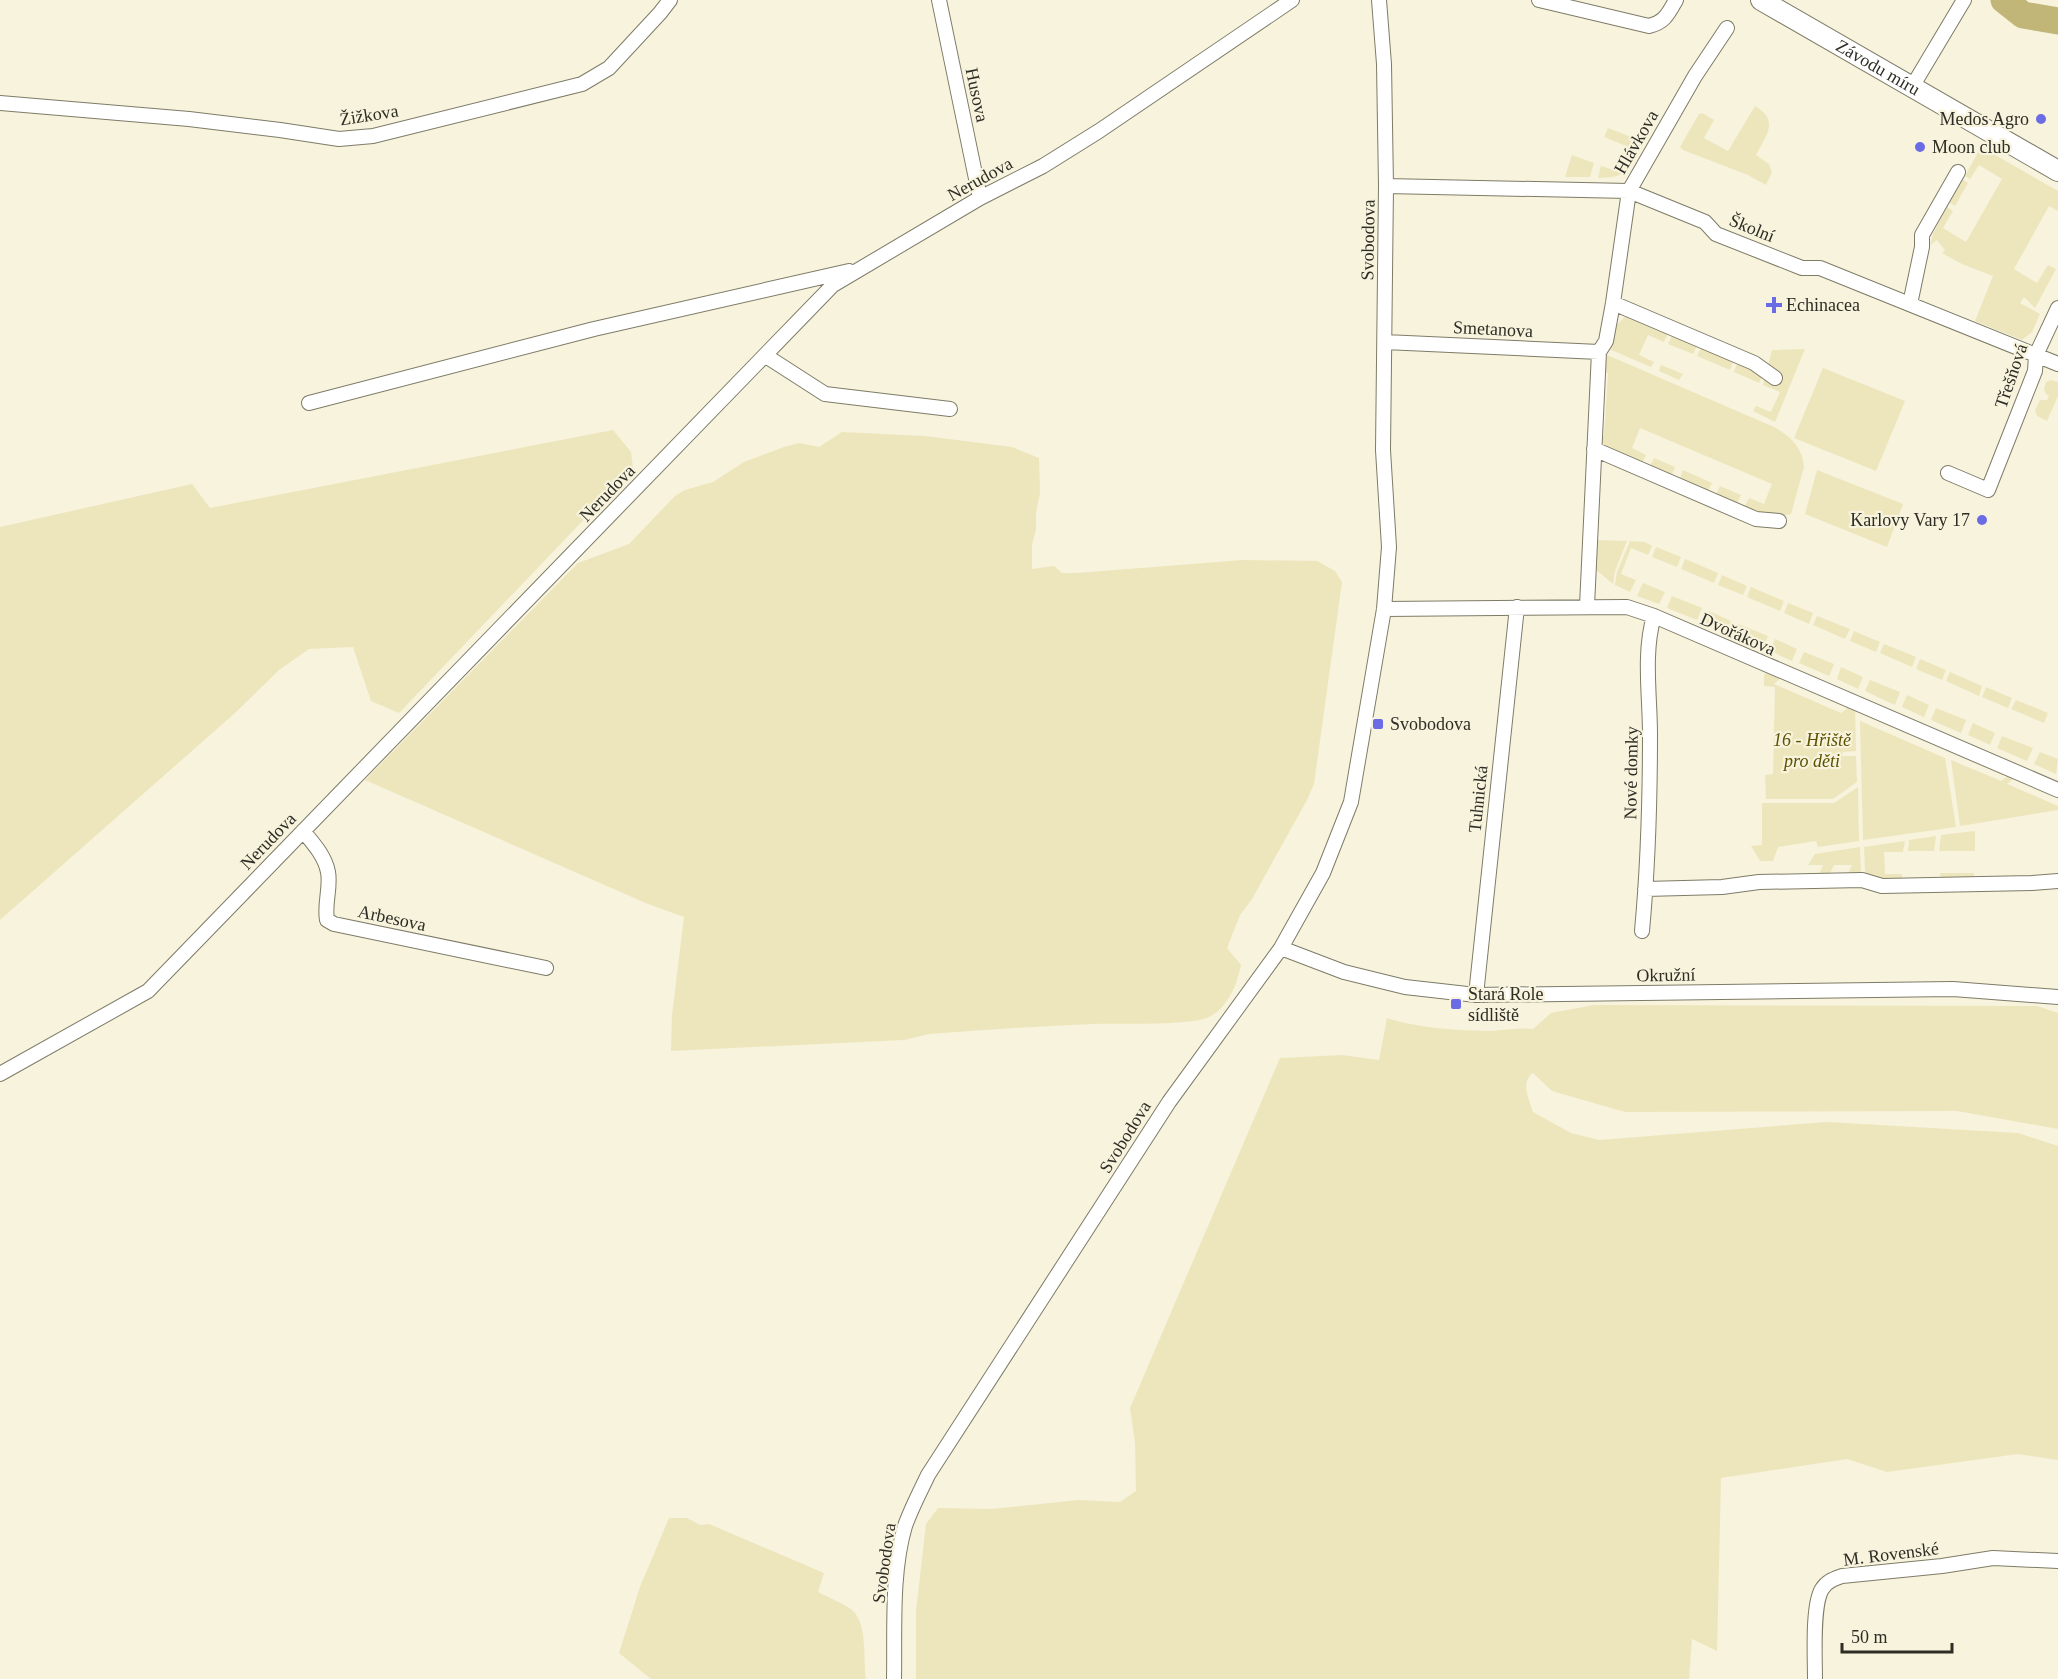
<svg xmlns="http://www.w3.org/2000/svg" width="2058" height="1679" font-family="'Times New Roman',serif">
	<style>
		.green { fill: #ede6bc }
		.lines { fill: none; stroke-linecap: round; stroke-linejoin: round }
		.river { stroke: #c1b678; stroke-width: 27 }
		.minor-casing { stroke: #7e7b67; stroke-width: 16 }
		.secondary-casing { stroke: #7e7b67; stroke-width: 22 }
		.minor { stroke: #fff; stroke-width: 14 }
		.secondary { stroke: #fff; stroke-width: 20 }
		.poi-dot { fill: #6b6be5; stroke: #f7f3dd; stroke-width: 2 }
		.labels { text-anchor: middle; stroke-width: 4.5; stroke-linejoin: round; paint-order: stroke }
		.street-label { font-size: 18px; fill: #2e2d25; stroke: #f7f3dd }
		.poi-label { font-size: 18px; fill: #2e2d25; stroke: #f7f3dd; text-anchor: start }
		.park-label { font-size: 18px; font-style: italic; fill: #5e5200; stroke: #f7f3dd }
	</style>
	<rect width="100%" height="100%" fill="#f7f3dd"/>
	<path class="green" d="M1755,106C1780,121 1766,135 1756,155L1769,164L1772,172L1766,185L1748,175L1683,150L1680,147L1699,114L1702,113L1714,120L1704,138L1728,151Z
		M1608,128L1634,138L1639,147C1627,173 1627,177 1598,178L1601,166L1617,171L1626,146L1604,137Z
		M1981,147L2058,191V211L2049,206L2014,269L2037,283L2048,265L2056,269L2035,308L2024,297L2020,303L2040,314L2032,332L2022,340L1975,321L1993,276L1962,264L1942,253L1945,250L1937,240L1930,245L1933,234L1947,207L1953,211L1943,228L1966,242L2002,179L1979,165L1970,179L1965,176Z
		M1572,155L1594,163L1590,177H1565Z
		M1962,179L1968,183L1955,206L1949,202Z
		M1625,317H1629L1669,331L1664,342L1648,335L1639,355L1654,362L1651,367L1609,349L1614,327Z
		M1673,333L1698,344L1693,354L1668,344Z
		M1702,346L1734,359L1730,370L1697,356Z
		M1805,349L1775,422L1753,411L1756,406L1771,412L1780,392L1763,385L1772,350Z
		M1607,355L1774,427C1790,436 1803,448 1804,467L1791,514C1778,518 1757,513 1744,508L1749,498L1764,504L1772,484L1640,428L1632,448L1646,455L1641,465L1606,447L1601,442V437L1604,436L1608,373L1604,372Z
		M1738,361L1763,374L1759,383L1734,372Z
		M1661,365L1683,374L1679,380L1659,371Z
		M1823,368L1905,401L1876,471L1794,438Z
		M2051,380L2058,382V396L2047,421L2037,416L2035,410L2040,400H2047L2049,396L2046,394L2044,389L2046,382Z
		M613,430L631,452L633,468L399,713L371,701L353,647L309,649L279,670L235,713L0,920V527L192,484L210,508Z
		M842,432L925,436L1012,447L1039,458L1040,493L1036,513V530L1032,544V569L1054,566L1062,573H1077L1243,560L1317,561L1335,571L1342,582L1314,784L1307,800L1252,899L1240,915L1227,948L1241,965C1237,984 1228,1008 1209,1017C1190,1026 1119,1023 1094,1024C1039,1026 984,1030 929,1034L904,1040L671,1051L672,1015L684,917L648,904L365,780L578,563L629,544L675,496L685,490L713,482L744,462L784,447L799,443L819,447Z
		M1654,458L1675,467L1671,477L1649,468Z
		M1683,470L1712,483L1707,493L1679,481Z
		M1817,470L1903,504L1887,547L1805,514Z
		M1720,486L1741,495L1736,505L1715,497Z
		M1593,540L1627,541L1615,571L1613,584L1595,569Z
		M1630,541L1645,542L1652,546L1648,555L1631,548L1621,574L1636,580L1630,592L1615,585L1617,572Z
		M1656,547L1681,557L1677,567L1652,557Z
		M1685,559L1718,573L1714,583L1681,569Z
		M1722,575L1747,586L1743,595L1718,585Z
		M1643,583L1665,592L1659,604L1637,596Z
		M1751,587L1784,601L1780,611L1747,597Z
		M1672,596L1702,608L1697,620L1667,608Z
		M1788,603L1813,613L1809,624L1784,613Z
		M1709,611L1731,621L1726,632L1704,623Z
		M1817,616L1850,629L1845,639L1813,625Z
		M1738,624L1768,636L1763,648L1733,635Z
		M1854,631L1880,642L1876,652L1850,641Z
		M1775,639L1797,649L1792,661L1770,651Z
		M1884,644L1916,657L1912,667L1880,653Z
		M1804,652L1834,664L1829,676L1799,663Z
		M1920,659L1946,670L1942,680L1916,669Z
		M1841,667L1863,677L1858,689L1837,679Z
		M1767,672L1783,676L1774,684L1841,713L1850,706H1855L1856,751L1843,752L1842,756H1856L1857,782L1833,799H1766L1765,775L1773,774L1775,687L1764,686V675Z
		M1950,672L1982,686L1979,696L1946,681Z
		M1870,680L1900,692L1895,705L1865,691Z
		M1986,687L2012,698L2008,708L1982,697Z
		M1907,695L1929,705L1924,717L1902,707Z
		M2016,700L2048,713L2044,723L2011,709Z
		M1936,708L1966,720L1961,733L1931,720Z
		M1860,721L1945,758L1956,827L1863,840Z
		M1973,723L1995,733L1990,745L1968,735Z
		M2002,736L2033,748L2027,761L1997,748Z
		M2040,752L2058,759L2056,774L2034,764Z
		M1951,760L2001,781L2012,773L2018,775L2007,784L2058,806V810L1960,826Z
		M1858,787L1859,841L1818,847L1816,841L1778,847L1773,861H1760L1751,846L1762,845V803H1834Z
		M1975,831V851H1939L1941,835Z
		M1936,836L1934,851H1908L1909,840Z
		M1905,841L1903,852H1884L1885,874H1902V881L1887,880L1868,877L1865,871L1864,847Z
		M1860,847L1861,874H1848L1852,865H1834L1828,877H1818L1823,865H1808L1815,854Z
		M1940,873H1974V879L1941,880Z
		M1594,1005L2037,1006L2058,1013V1129L1957,1111L1625,1112L1552,1091L1533,1073C1520,1082 1529,1099 1533,1112L1571,1133L1599,1140L1827,1122L2018,1133L2058,1146V1460L2018,1454L1887,1472L1847,1459L1721,1478L1717,1651L1692,1639L1689,1679H916V1611L926,1524L938,1508L991,1509L1079,1500L1120,1502L1136,1491L1135,1443L1130,1408L1280,1058L1342,1055L1379,1060L1387,1018C1417,1028 1453,1030 1485,1031C1501,1031 1516,1027 1533,1029L1551,1013Z
		M669,1518H687L700,1525L709,1524L824,1573L818,1592C829,1598 843,1603 852,1610C868,1623 863,1661 866,1679H651L619,1653L640,1587Z"/>
	<g class="lines">
		<path class="river" d="M2004,0L2023,15L2058,21"/>
		<defs>
			<path id="minor" d="M939,0L980,198
				M1539,0L1649,26C1665,22 1668,14 1676,0
				M1912,87L1964,0
				M0,103L189,119L280,130L339,139L373,136L582,84L609,68L660,13L670,0
				M1386,186L1629,191L1705,222L1716,234L1802,268H1820L2058,364
				M1613,303L1754,363L1775,378
				M1910,304L1922,247V235L1958,172
				M1385,342L1599,352
				M766,356L825,394L950,409
				M309,403L594,329L849,271
				M1594,449L1756,519L1779,521
				M1948,473L1988,490L2035,371L2036,355L2058,308
				M1587,606L1599,352L1606,341L1613,303L1629,191L1695,76L1727,28
				M1384,609L1627,607L1654,616L2058,790
				M303,831C313,843 325,856 328,872C331,887 324,904 327,920L334,924L546,968
				M1645,889L1722,887L1759,882L1862,880L1882,886L2032,883L2058,881
				M1642,931C1648,866 1650,800 1650,734C1650,696 1643,653 1654,616
				M1281,948L1344,972L1405,987L1476,995L1953,989L2058,997
				M1476,995L1517,607
				M0,1074L148,991L833,285L980,198L1043,166L1099,131L1292,0
				M894,1679C895,1631 891,1573 905,1526C911,1509 920,1492 928,1475L1169,1102L1281,948L1323,873L1351,802L1384,609L1389,547L1383,450L1386,186L1384,64L1379,0
				M1815,1679C1815,1658 1812,1605 1822,1589C1827,1581 1834,1579 1842,1576L1942,1566L1993,1558L2058,1561"/>
			<g id="secondary">
				<path id="s1" d="M1761,0L2058,171"/>
			</g>
		</defs>
		<use href="#minor" class="minor-casing"/>
		<use href="#secondary" class="secondary-casing"/>
		<use href="#minor" class="minor"/>
		<use href="#secondary" class="secondary"/>
	</g>
	<g class="poi-dot">
		<circle cx="2041" cy="119" r="6"/>
		<circle cx="1920" cy="147" r="6"/>
		<path d="M1771 296h6v6h6v6h-6v6h-6v-6h-6v-6h6z"/>
		<circle cx="1982" cy="520" r="6"/>
		<rect x="1372" y="718" width="12" height="12" rx="3"/>
		<rect x="1450" y="998" width="12" height="12" rx="3"/>
	</g>
	<g class="labels">
		<g class="street-label">
			<text dy="6" stroke="none"><textPath href="#s1" startOffset="135">Závodu míru</textPath></text>
			<text transform="translate(977 95) rotate(78)" y="6">Husova</text>
			<text transform="translate(369 115) rotate(-9)" y="6">Žižkova</text>
			<text transform="translate(1636 142) rotate(-60)" y="6">Hlávkova</text>
			<text transform="translate(980 179) rotate(-29)" y="6">Nerudova</text>
			<text transform="translate(1752 228) rotate(22)" y="6">Školní</text>
			<text transform="translate(1368 240) rotate(-89)" y="6">Svobodova</text>
			<text transform="translate(1493 329) rotate(3)" y="6">Smetanova</text>
			<text transform="translate(2011 376) rotate(-71)" y="6">Třešňová</text>
			<text transform="translate(607 493) rotate(-46)" y="6">Nerudova</text>
			<text transform="translate(1738 634) rotate(24)" y="6">Dvořákova</text>
			<text transform="translate(1631 773) rotate(-89)" y="6">Nové domky</text>
			<text transform="translate(1478 799) rotate(-84)" y="6">Tuhnická</text>
			<text transform="translate(268 841) rotate(-46)" y="6">Nerudova</text>
			<text transform="translate(392 918) rotate(12)" y="6">Arbesova</text>
			<text transform="translate(1666 975) rotate(-1)" y="6">Okružní</text>
			<text transform="translate(1125 1137) rotate(-58)" y="6">Svobodova</text>
			<text transform="translate(1891 1554) rotate(-7)" y="6">M. Rovenské</text>
			<text transform="translate(884 1563) rotate(-82)" y="6">Svobodova</text>
		</g>
		<g class="poi-label">
			<text x="2029" y="125" text-anchor="end">Medos Agro</text>
			<text x="1932" y="153">Moon club</text>
			<text x="1786" y="311">Echinacea</text>
			<text x="1970" y="526" text-anchor="end">Karlovy Vary 17</text>
			<text x="1390" y="730">Svobodova</text>
			<text x="1468" y="1000">Stará Role<tspan x="1468" dy="21">sídliště</tspan></text>
		</g>
		<g class="park-label">
			<text x="1812" y="746">16 - Hřiště<tspan x="1812" dy="21">pro děti</tspan></text>
		</g>
	</g>
	<path d="M1842 1643v9h110v-9" fill="none" stroke="#2e2d25" stroke-width="3"/>
	<text x="1851" y="1643" font-size="18" fill="#2e2d25" stroke="#f7f3dd" stroke-width="4.5" paint-order="stroke">50 m</text>
</svg>
